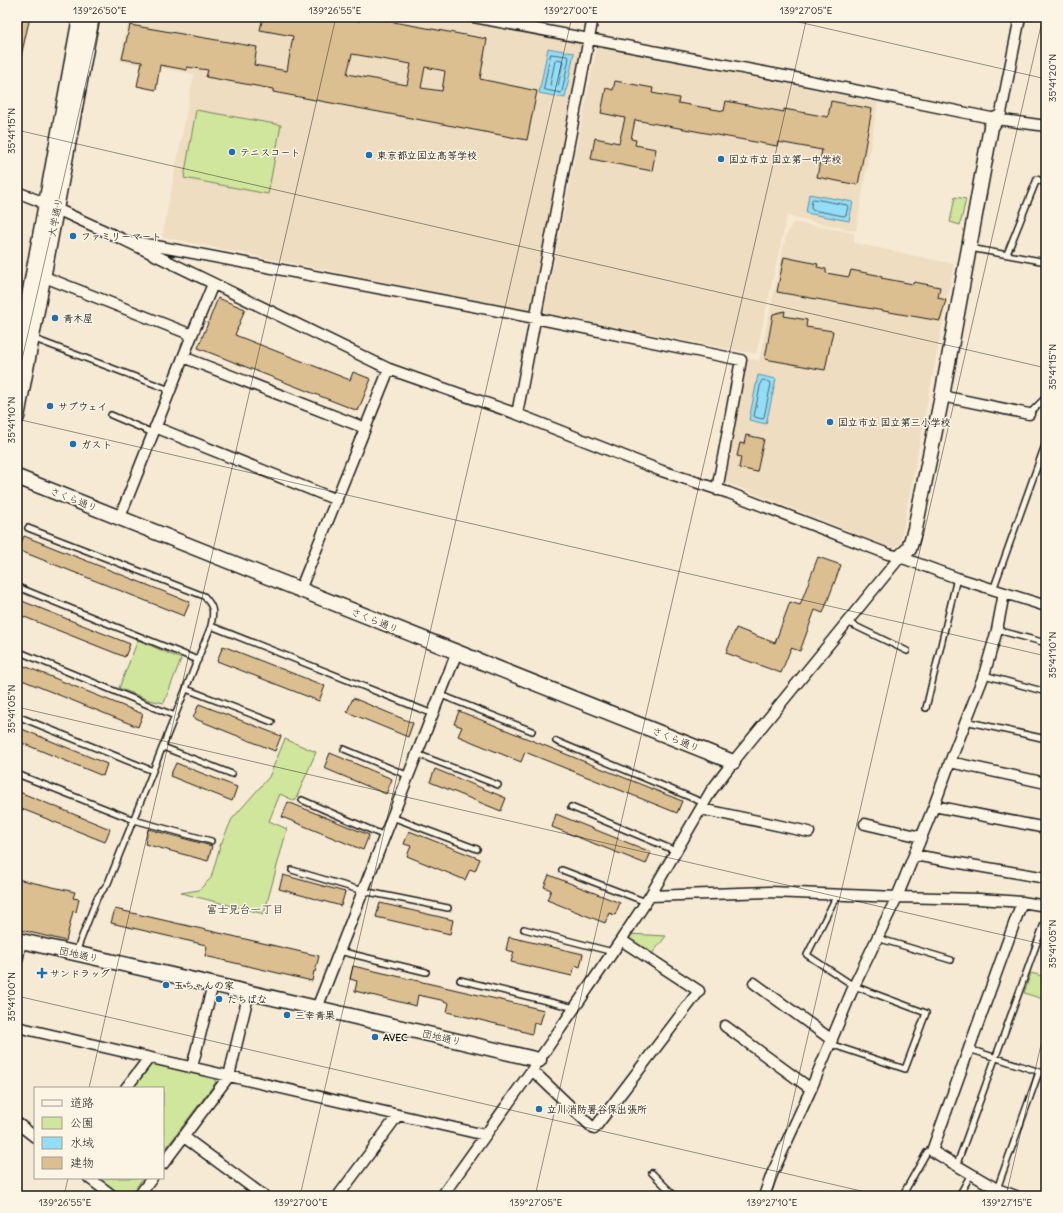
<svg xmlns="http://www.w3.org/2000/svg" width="1063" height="1213" font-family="Delius,'Klee One',sans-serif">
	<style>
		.built { fill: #eeddc0 }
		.green { fill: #cfe69c; stroke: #76815c }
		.water { fill: #94ddf6; stroke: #64909f }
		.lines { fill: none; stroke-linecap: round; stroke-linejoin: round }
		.shore { stroke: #4c6973; stroke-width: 1 }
		.building { fill: #dcbf90; stroke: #1c1c1c; fill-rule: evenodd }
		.lane-casing { stroke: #1c1c1c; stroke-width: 8 }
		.street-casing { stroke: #1c1c1c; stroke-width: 13 }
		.secondary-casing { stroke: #1c1c1c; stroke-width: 17 }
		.lane { stroke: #fcf5e5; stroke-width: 5 }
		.street { stroke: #fcf5e5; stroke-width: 10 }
		.secondary { stroke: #fcf5e5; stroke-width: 14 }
		.ticks { fill: none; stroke: #1c1c1c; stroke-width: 1; stroke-opacity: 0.45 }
		.poi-dot { fill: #1f6fb2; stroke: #fcf5e5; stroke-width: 1.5 }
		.labels { text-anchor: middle; stroke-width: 3; stroke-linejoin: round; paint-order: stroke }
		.poi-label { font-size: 10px; font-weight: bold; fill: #1c1c1c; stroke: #fcf5e5; text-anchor: start }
		.street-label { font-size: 10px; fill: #1c1c1c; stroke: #fcf5e5 }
		.neighbourhood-label { font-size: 11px; fill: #1c1c1c; stroke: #fcf5e5 }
		.neatline { fill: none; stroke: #1c1c1c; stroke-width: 1.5 }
		.ticks-label { font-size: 10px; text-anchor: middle; fill: #1c1c1c }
	</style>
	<rect width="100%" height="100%" fill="#f6ead4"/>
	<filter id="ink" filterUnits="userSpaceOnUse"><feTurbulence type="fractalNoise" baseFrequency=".025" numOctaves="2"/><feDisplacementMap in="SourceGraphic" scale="8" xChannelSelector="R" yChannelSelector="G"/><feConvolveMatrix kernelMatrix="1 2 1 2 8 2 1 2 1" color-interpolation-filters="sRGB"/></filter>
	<g filter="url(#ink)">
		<path class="built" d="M129,17H443L582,43L531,311L162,237L194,74L120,61Z
			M597,46L878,102L856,231L787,216L756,354L544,313Z
			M793,222L854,233V243L954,264L900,544L893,548L725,482L748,358L759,361L786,236Z"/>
		<path class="green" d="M196,110L281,125L268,194L184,178Z
			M955,197L966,199L960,225L950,222Z
			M138,640L181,659L164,703L149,700L119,688Z
			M285,739L316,752L295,801L280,794L269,821L287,829L264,914L181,893L199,890L211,878L220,846L232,819L269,777Z
			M629,934L666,936L651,955L630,942Z
			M1031,973L1046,977V1000L1024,993Z
			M151,1063L213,1077L216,1082L163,1152V1088H131Z
			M98,1178H143L130,1196H120Z"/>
		<path class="water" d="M548,48L574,53L565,98L539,93Z
			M809,194L853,202L849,221L806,213Z
			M758,375L776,379L766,424L749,420Z"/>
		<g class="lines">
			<path class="shore" d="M551,54L567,56L569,58L562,92L561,93L546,90L544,89Z
				M557,59L562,60L563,62L558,86L557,87L551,86L550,85L555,61Z
				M814,199L847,205L848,207L846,215L844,216L812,210L811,208L812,200Z
				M763,380L769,382L771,384L764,417L762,419L755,417L754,416L761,382Z"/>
		</g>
		<path class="building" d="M17,17H30L21,56H17Z
			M263,17H340L360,21V17H366L487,39L480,79L537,91L527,140L273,92V89L206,77L208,70L187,67V70L160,65L156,90L137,86L142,62L122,59L130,25L257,47L254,65L287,71L293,36L260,30ZM352,54L411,64L407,85L347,74ZM425,67L445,71L442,91L421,88Z
			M615,81L653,88L652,93L679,98L678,103L724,111L726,101L784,112V109L828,117L831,101L872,109L858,185L817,177L822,150L778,142L777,146L635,120L631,139L636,140L635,145L656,149L652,171L591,159L595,138L619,143L625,118L601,113L606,88L613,90Z
			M784,257L818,264L817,267L826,269V273L849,277L851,270L882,276L881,278L913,284L914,282L940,287L938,298L946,300L940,321L777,292Z
			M218,298L245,309L235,335L350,380L353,372L371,379L358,411L198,348Z
			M785,311L784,316L807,320L806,327L833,331L825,370L765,359L773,314Z
			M746,435L764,439L757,472L739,468L741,457L737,456L740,443L744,444Z
			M24,536L190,602L184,616L18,550Z
			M818,557L841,565L823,613L815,610L800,651L791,648L781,673L726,653L736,628L775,643L790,602L800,605Z
			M17,599L130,644L125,657L17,614Z
			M223,646L325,686L319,701L217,661Z
			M17,663L143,714L138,727L17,678Z
			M353,698L413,723L408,737L347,712Z
			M199,704L281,736L275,751L193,718Z
			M459,711L682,801L677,813L530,754L525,752L521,762L458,736L462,727L454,724Z
			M17,727L107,764L103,776L17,741Z
			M330,753L392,779L386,794L324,768Z
			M176,763L237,787L232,801L170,776Z
			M435,769L506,798L501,811L430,782Z
			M17,791L110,829L105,842L17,807Z
			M288,802L369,835L363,850L282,817Z
			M556,814L651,852L646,864L552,827Z
			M148,829L212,846L208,861L145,844Z
			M409,831L480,859L475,871L470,869L465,880L407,856L411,846L404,844Z
			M283,875L345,892L341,906L279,889Z
			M549,875L620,903L615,915L609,913L605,923L547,900L551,890L544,887Z
			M17,879L75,892L73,898L79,899L76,912L73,911L66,941L17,929Z
			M380,903L453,920L450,934L376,917Z
			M115,909L319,956L315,972L314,971L312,981L205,956L207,947H206V945L111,923Z
			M509,937L583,954L580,967L575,965L572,976L511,962L514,952L506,950Z
			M353,966L544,1010L540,1024L534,1023L532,1034L521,1031V1030L447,1012L449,1003L441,1000L418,995L416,1006L355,991L357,981L350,979Z"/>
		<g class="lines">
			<defs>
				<path id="lane" d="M970,248L1046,262
					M1007,254L1037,179L1046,184
					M32,338L170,390
					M1029,414L1046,397
					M111,415L153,433
					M28,528L204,596C214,607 214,611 211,626L110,878L108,883L97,898L76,952
					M20,588L198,660
					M993,590L1046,442
					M847,622L907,651
					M211,626L433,714
					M997,630L1046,643
					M17,651L175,716
					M984,675L1046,692
					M186,689L272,722
					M441,695L532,731
					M926,708L957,578
					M17,716L153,771
					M965,721L1046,739
					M556,741L704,803
					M163,747L232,774
					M344,749L409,776
					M417,754L498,785
					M17,774L134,820L211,841
					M302,800L385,836
					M571,807L676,851
					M392,817L477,849
					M292,870L363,891L448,908
					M562,870L646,902
					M524,929L613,952
					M877,938L951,960
					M339,951L426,972
					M460,980L575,1008
					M830,1044L905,1069L926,1013L854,986L807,955L837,895
					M969,1049L1046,1074
					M957,1164L1046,918
					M652,1173L675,1196
					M997,1189L1039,1072
					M902,1196L927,1152L932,1151
					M959,1196L971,1174"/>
				<path id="street" d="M474,17L795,78L996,119L1046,126
					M996,119L1001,113L1020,17
					M17,192L37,200L122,239L389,369L517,414L662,471L729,493L888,554L900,557L957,578L1046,606
					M135,242L535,318L741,360L717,490
					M37,274L192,335
					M183,357L365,428
					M942,396L1029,414
					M517,414L593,17
					M155,427L337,500
					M120,517L192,335L213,284
					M300,590L389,369
					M950,762L1046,783
					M934,806L1046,828
					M701,809L809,832
					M865,824L921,837
					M914,855L1046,878
					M650,896L770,892L897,897L979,899L1022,902L1046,906
					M17,961L21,941
					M754,983L832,1040
					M317,1008L457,652
					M725,1026L811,1089
					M17,1027L485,1135
					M192,1067L213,984
					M532,1070L594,1129L699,991L621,940
					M126,1088L149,1058
					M17,1123L35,1137
					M184,1137L264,1196
					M163,1164L229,1076L249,992
					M89,1178L113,1196
					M139,1196L152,1178
					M338,1196L398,1115
					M442,1196L532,1070L621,940L650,896L711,791L733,762L900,557
					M764,1196L772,1174L811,1089L854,986L897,897L934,806L950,762L984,675L997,630L1004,593
					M1016,1196L997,1189L932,1151L1022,902"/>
				<path id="secondary" d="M17,362L80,17
					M17,417L92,17
					M17,477L733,762
					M900,557L909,549L915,529L942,396L991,127L996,119
					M17,940L317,1008L539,1060"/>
			</defs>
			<use href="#lane" class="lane-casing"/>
			<use href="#street" class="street-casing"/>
			<use href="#secondary" class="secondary-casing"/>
			<use href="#lane" class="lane"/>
			<use href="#street" class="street"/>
			<use href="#secondary" class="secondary"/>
		</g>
	</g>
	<path class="ticks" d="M777,17L1046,79M17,130L1046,368M17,381L101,17M17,419L1046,656M17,707L1046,945M17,996L883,1196M89,1088L336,17M64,1196L68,1178M300,1196L572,17M535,1196L807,17M771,1196L1043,17M1006,1196L1046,1023"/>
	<g class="poi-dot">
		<circle cx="232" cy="152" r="4"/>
		<circle cx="369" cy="155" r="4"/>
		<circle cx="721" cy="159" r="4"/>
		<circle cx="73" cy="236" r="4"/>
		<circle cx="55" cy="318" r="4"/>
		<circle cx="50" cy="406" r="4"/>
		<circle cx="830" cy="422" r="4"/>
		<circle cx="73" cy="444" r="4"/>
		<path d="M40 967h4v4h4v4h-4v4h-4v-4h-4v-4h4z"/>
		<circle cx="166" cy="985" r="4"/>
		<circle cx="219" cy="999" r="4"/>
		<circle cx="287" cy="1015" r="4"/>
		<circle cx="375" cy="1037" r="4"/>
		<circle cx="539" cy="1109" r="4"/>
	</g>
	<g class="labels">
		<g class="poi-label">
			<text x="240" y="156">テニスコート</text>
			<text x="377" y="159">東京都立国立高等学校</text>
			<text x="729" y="163">国立市立 国立第一中学校</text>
			<text x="81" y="240">ファミリーマート</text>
			<text x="63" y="322">青木屋</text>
			<text x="58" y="410">サブウェイ</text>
			<text x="838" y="426">国立市立 国立第三小学校</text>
			<text x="81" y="448">ガスト</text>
			<text x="50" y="977">サンドラッグ</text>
			<text x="174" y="989">玉ちゃんの家</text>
			<text x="227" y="1003">たちばな</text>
			<text x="295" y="1019">三幸青果</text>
			<text x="383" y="1041">AVEC</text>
			<text x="547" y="1113">立川消防署谷保出張所</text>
		</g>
		<g class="street-label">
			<text transform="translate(55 217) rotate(-79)" y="4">大学通り</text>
			<text transform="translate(74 499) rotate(21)" y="4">さくら通り</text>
			<text transform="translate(375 620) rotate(22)" y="4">さくら通り</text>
			<text transform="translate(676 739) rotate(22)" y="4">さくら通り</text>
			<text transform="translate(79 954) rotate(12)" y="4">団地通り</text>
			<text transform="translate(442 1037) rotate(13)" y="4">団地通り</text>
		</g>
		<g class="neighbourhood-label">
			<text x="245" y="913">富士見台一丁目</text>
		</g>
	</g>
	<rect width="1063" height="1213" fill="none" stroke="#fcf5e5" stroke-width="44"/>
	<rect x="34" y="1087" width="130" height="92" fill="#fcf5e5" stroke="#a29e95"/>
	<rect x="42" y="1100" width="20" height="6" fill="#fcf5e5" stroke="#a29e95"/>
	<text x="70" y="1107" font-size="12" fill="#1c1c1c">道路</text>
	<rect x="42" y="1117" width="20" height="12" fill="#cfe69c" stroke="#a29e95"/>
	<text x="70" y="1127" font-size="12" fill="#1c1c1c">公園</text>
	<rect x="42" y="1137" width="20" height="12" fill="#94ddf6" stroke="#a29e95"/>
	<text x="70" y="1147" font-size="12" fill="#1c1c1c">水域</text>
	<rect x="42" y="1157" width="20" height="12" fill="#dcbf90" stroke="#a29e95"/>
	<text x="70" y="1167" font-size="12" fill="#1c1c1c">建物</text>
	<rect x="22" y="22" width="1019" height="1169" class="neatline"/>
	<g class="ticks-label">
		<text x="100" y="14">139°26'50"E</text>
		<text x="335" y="14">139°26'55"E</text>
		<text x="571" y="14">139°27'00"E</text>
		<text x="806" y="14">139°27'05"E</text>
		<text transform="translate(1052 78) rotate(-90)" y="4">35°41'20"N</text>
		<text transform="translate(11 131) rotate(-90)" y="4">35°41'15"N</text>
		<text transform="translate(1052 367) rotate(-90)" y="4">35°41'15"N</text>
		<text transform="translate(11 420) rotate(-90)" y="4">35°41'10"N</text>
		<text transform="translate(1052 655) rotate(-90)" y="4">35°41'10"N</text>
		<text transform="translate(11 709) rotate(-90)" y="4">35°41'05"N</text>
		<text transform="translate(1052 944) rotate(-90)" y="4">35°41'05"N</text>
		<text transform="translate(11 997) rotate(-90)" y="4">35°41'00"N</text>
		<text x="65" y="1206">139°26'55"E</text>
		<text x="301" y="1206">139°27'00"E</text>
		<text x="536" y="1206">139°27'05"E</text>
		<text x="772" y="1206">139°27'10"E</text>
		<text x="1007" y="1206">139°27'15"E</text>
	</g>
</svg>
